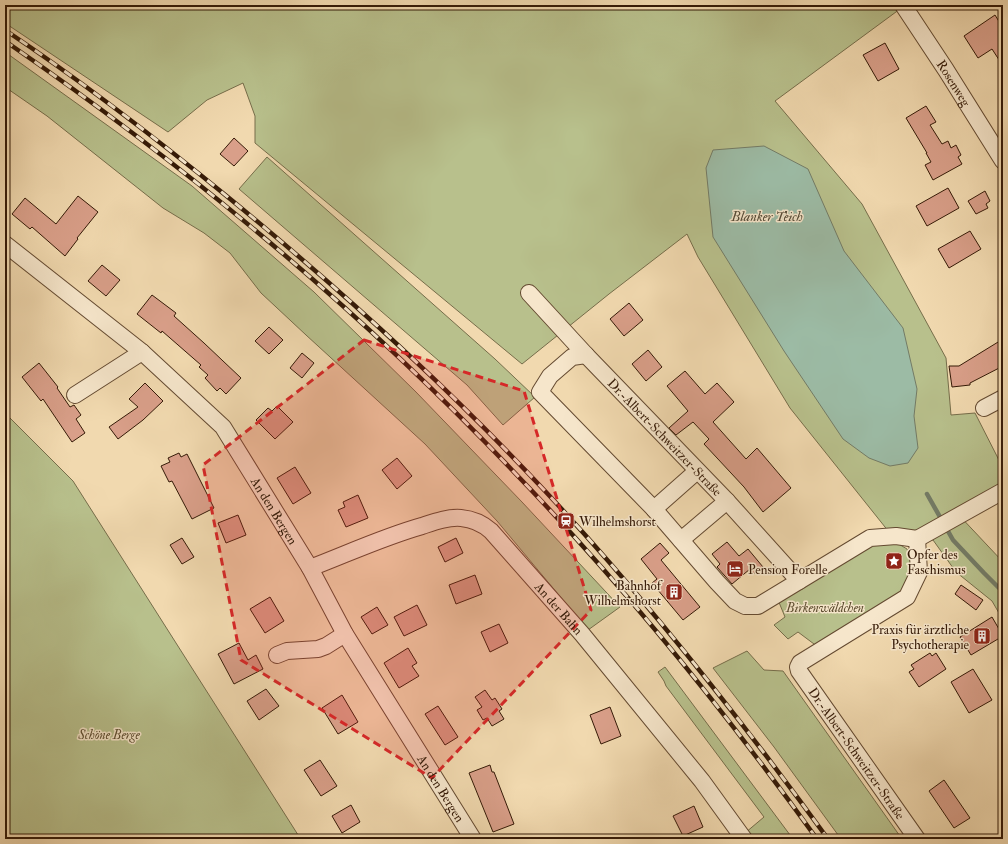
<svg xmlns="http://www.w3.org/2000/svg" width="1008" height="844" font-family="'IM FELL Double Pica',serif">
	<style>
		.green { fill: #b8c08c; stroke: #766d4a }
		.water { fill: #9cbba5; stroke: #737b66 }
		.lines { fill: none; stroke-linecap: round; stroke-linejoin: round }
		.stream { stroke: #737b66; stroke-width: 4.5 }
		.building { fill: #d99f89; stroke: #351a07 }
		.minor-casing { stroke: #644a31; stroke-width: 18 }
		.minor { stroke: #f6e6cb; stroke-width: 16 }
		.rail-casing { stroke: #351a07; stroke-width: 4.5 }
		.rail { stroke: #f6e6cb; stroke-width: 3; stroke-dasharray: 9; stroke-linecap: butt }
		.marked { fill: #d62828; fill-opacity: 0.2; stroke: #d62828; stroke-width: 3; stroke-dasharray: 8 5; stroke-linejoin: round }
		.labels { text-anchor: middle; stroke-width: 3; stroke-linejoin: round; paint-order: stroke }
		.street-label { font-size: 13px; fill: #351a07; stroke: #f6e6cb }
		.poi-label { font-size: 13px; fill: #351a07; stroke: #f6e6cb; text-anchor: start }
		.park-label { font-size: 13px; font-style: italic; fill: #5c4c2f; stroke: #f6e6cb }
		.water-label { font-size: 14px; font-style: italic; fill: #544a36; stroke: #f6e6cb }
	</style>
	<rect width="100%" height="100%" fill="#f1d9af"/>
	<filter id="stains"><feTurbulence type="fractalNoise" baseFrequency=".005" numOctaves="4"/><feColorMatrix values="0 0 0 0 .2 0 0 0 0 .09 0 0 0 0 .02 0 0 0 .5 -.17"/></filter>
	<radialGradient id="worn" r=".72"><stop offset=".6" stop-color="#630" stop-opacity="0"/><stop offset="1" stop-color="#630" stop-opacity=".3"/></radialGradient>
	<path class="green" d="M5,5H896L900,9L775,101L862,204L946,358L951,415L975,413L1003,468V489L956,512L1003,562V620L992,601L956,572L933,540L889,532L790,408L698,257L687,234L609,294L522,364L255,143V116L243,83L207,100L168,132L5,23Z
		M5,52L192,186L314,292L416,392L522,502L620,607L588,630L497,521L425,444L306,335L261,293L230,253L204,233L163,208L47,116L5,87Z
		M267,157L495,359L535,397L503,425L467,385L239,189Z
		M5,413L73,481L300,838L299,839H5Z
		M892,540L907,549L913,563L907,597L822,650L798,632L788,639L774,625L785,617L776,595L870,543Z
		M747,651L764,670L783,671L902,839H841L774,747L713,668Z
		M665,667L793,839H751L745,833L764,817L666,686L664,681L658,672Z"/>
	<path class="water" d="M764,146L808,169L844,251L903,328L917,389L914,416L918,448L908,463L890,466L869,458L843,439L784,351L713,237L706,168L713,150Z"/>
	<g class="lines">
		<path class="stream" d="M927,494L953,540L984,573L1003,592"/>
	</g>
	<path class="building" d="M995,15L1003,28V66L992,49L978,58L964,36Z
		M885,43L899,69L878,81L863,55Z
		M926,106L936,122L930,125L942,144L948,141L951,148L956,145L961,155L958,157L962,164L933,180L925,165L931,162L926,153H927L906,118Z
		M234,138L248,151L234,166L220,154Z
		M948,188L959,208L927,226L916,206Z
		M985,191L990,201L986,204L988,208L976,214L968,201Z
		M78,196L98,212L77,238L78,239L65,256L32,227L30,229L12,214L25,198L56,224Z
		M970,231L981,249L949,268L938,249Z
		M102,265L120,280L106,296L88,281Z
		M152,295L176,313L174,316L204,343L241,378L226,394L220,388L217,391L205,378L208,375L199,367L201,365L162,331L161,333L137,314Z
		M629,303L643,320L624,336L610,319Z
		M269,327L283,340L269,354L255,341Z
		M1003,339V366L970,383V385L952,387L949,366H959Z
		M648,350L662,367L646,381L632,364Z
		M302,353L314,363L302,378L290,368Z
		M39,363L58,387L57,388L70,407L74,405L81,415L76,419L85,433L72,442L43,399L41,401L22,377Z
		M685,371L705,394L717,383L734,402L713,422L746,459L757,448L791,488L763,512L744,487L704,444L709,439L693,422L676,435L669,428L688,411L667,386Z
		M145,383L163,401L143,420L118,439L109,427L138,407L129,399Z
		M277,406L293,422L275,439L256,420L268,408L272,411Z
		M179,453L181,457L187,454L214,508L192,519L172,481L169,482L161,466L170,462L168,458Z
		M397,458L412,476L397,489L382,470Z
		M295,467L311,493L293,504L277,478Z
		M358,495L368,518L346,527L338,510L345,507L343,502Z
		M238,515L246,535L226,543L218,523Z
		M182,538L194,557L182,564L170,545Z
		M456,538L463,553L445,562L438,547Z
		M727,542L739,556L748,549L763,567L753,574L750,569L732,584L717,567L720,564L712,554Z
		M660,543L669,553L661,560L700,607L683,620L652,583L657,579L641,559Z
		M475,575L482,594L456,604L449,585Z
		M961,585L983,600L976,610L955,594Z
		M270,597L284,621L265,633L250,609Z
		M417,605L427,625L404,636L394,617Z
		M377,607L388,625L372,634L361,617Z
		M992,617L1003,636L971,655L960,637Z
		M499,624L508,643L490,652L481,632Z
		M239,643L248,660L256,655L263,669L234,684L218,654Z
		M408,648L417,663L412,666L419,676L399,688L384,663Z
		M930,653L932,656L936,653L946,669L919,687L909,672L914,669L911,665Z
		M973,669L992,700L969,713L951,682Z
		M266,689L279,706L259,720L247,701Z
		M485,690L492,700L495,698L502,709L499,711L504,719L492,726L487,718L483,720L477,710L482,707L475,697Z
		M342,695L358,722L338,734L322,708Z
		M438,706L458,737L445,745L425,714Z
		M610,707L621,736L601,744L590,715Z
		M320,760L337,786L321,796L304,770Z
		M490,765L492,772H494L514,824L493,832L469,773Z
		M944,780L970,818L954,828L929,791Z
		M351,805L360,822L342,833L332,816Z
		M694,806L703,827L683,836L673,816Z"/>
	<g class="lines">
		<defs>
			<g id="minor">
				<path id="s1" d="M903,5L946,70L1003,161"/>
				<path id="s2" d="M5,244L142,352L223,427L310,568L345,634L473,839"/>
				<path id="s3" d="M529,293L586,355L727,501L799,581"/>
				<path d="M586,355L572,357L550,376L540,392L654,509L717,582L735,601L745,606H758L870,538L896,536L917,539"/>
				<path d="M75,395L142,352"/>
				<path d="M984,408L1003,398"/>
				<path d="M654,509L697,471"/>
				<path d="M917,539L1003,491"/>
				<path d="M681,540L727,501"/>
				<path id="s4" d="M310,568C347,554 383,537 422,526C434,522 447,517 461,518C472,519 482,523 491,531L582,634L702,781L744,839"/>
				<path d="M277,655L287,651L318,649L326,646L345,634"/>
				<path d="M917,839L799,671L798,667L800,663L907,597L919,572L917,539"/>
			</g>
		</defs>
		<use href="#minor" class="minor-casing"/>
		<use href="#minor" class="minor"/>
		<defs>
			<path id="rail" d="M5,30C83,82 157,139 229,198C340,289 447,386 545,491C647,600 740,718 828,839
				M5,41C188,167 360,310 513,471C624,586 724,710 817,839"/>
		</defs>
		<use href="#rail" class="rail-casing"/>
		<use href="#rail" class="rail"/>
	</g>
	<path class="marked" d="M364,340L524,391L591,610L432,778L241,660L203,465Z"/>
	<defs>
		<symbol id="station-square" viewBox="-11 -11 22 22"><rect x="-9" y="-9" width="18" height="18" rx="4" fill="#8f2418" stroke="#f6e6cb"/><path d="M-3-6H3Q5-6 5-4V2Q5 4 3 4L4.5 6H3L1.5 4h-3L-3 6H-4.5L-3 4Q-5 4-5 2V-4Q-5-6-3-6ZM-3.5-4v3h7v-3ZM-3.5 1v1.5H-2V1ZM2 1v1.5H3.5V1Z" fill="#fff"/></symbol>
		<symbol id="sight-square" viewBox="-11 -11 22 22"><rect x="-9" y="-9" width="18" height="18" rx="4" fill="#8f2418" stroke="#f6e6cb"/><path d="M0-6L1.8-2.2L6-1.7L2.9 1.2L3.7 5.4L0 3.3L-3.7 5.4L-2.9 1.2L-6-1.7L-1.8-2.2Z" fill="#fff"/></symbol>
		<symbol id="hotel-square" viewBox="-11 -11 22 22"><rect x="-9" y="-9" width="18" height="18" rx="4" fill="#8f2418" stroke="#f6e6cb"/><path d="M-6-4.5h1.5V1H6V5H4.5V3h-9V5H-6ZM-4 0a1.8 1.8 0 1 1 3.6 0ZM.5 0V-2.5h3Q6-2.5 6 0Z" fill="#fff"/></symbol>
		<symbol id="building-square" viewBox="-11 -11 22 22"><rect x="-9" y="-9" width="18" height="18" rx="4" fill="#8f2418" stroke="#f6e6cb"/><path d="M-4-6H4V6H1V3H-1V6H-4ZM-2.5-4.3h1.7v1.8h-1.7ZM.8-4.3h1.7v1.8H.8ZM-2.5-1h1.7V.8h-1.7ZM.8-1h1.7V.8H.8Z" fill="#fff"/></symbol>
	</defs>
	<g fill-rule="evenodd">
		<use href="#station-square" x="556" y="511" width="20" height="20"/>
		<use href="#sight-square" x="884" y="551" width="20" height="20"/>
		<use href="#hotel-square" x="725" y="559" width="20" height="20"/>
		<use href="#building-square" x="664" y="582" width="20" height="20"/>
		<use href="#building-square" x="972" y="626" width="20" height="20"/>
	</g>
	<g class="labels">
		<g class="street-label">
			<text dy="5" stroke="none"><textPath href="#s1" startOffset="93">Rosenweg</textPath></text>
			<text dy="5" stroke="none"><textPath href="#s3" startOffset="198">Dr.-Albert-Schweitzer-Straße</textPath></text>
			<text dy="5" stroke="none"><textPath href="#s2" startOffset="383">An den Bergen</textPath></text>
			<text dy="5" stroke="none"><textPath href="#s4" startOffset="296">An der Bahn</textPath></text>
			<text transform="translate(857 753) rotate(55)" y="5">Dr.-Albert-Schweitzer-Straße</text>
			<text dy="5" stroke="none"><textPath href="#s2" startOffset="707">An den Bergen</textPath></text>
		</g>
		<g class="poi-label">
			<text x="579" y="526">Wilhelmshorst</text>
			<text x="907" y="559">Opfer des<tspan x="907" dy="15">Faschismus</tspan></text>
			<text x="748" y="574">Pension Forelle</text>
			<text x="661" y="590" text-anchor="end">Bahnhof<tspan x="661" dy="15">Wilhelmshorst</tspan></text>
			<text x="969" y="634" text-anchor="end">Praxis für ärztliche<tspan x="969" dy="15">Psychotherapie</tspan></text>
		</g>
		<g class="park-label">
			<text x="825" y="612">Birkenwäldchen</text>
			<text x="109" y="739">Schöne Berge</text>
		</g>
		<g class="water-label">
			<text x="767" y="221">Blanker Teich</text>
		</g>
	</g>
	<rect width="1008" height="844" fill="none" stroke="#f1d9af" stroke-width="20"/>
	<rect x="6" y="6" width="996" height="832" fill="none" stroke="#351a07" stroke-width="2"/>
	<rect x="10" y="10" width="988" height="824" fill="none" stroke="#351a07"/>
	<rect width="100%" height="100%" filter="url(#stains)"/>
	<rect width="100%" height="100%" fill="url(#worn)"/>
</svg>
